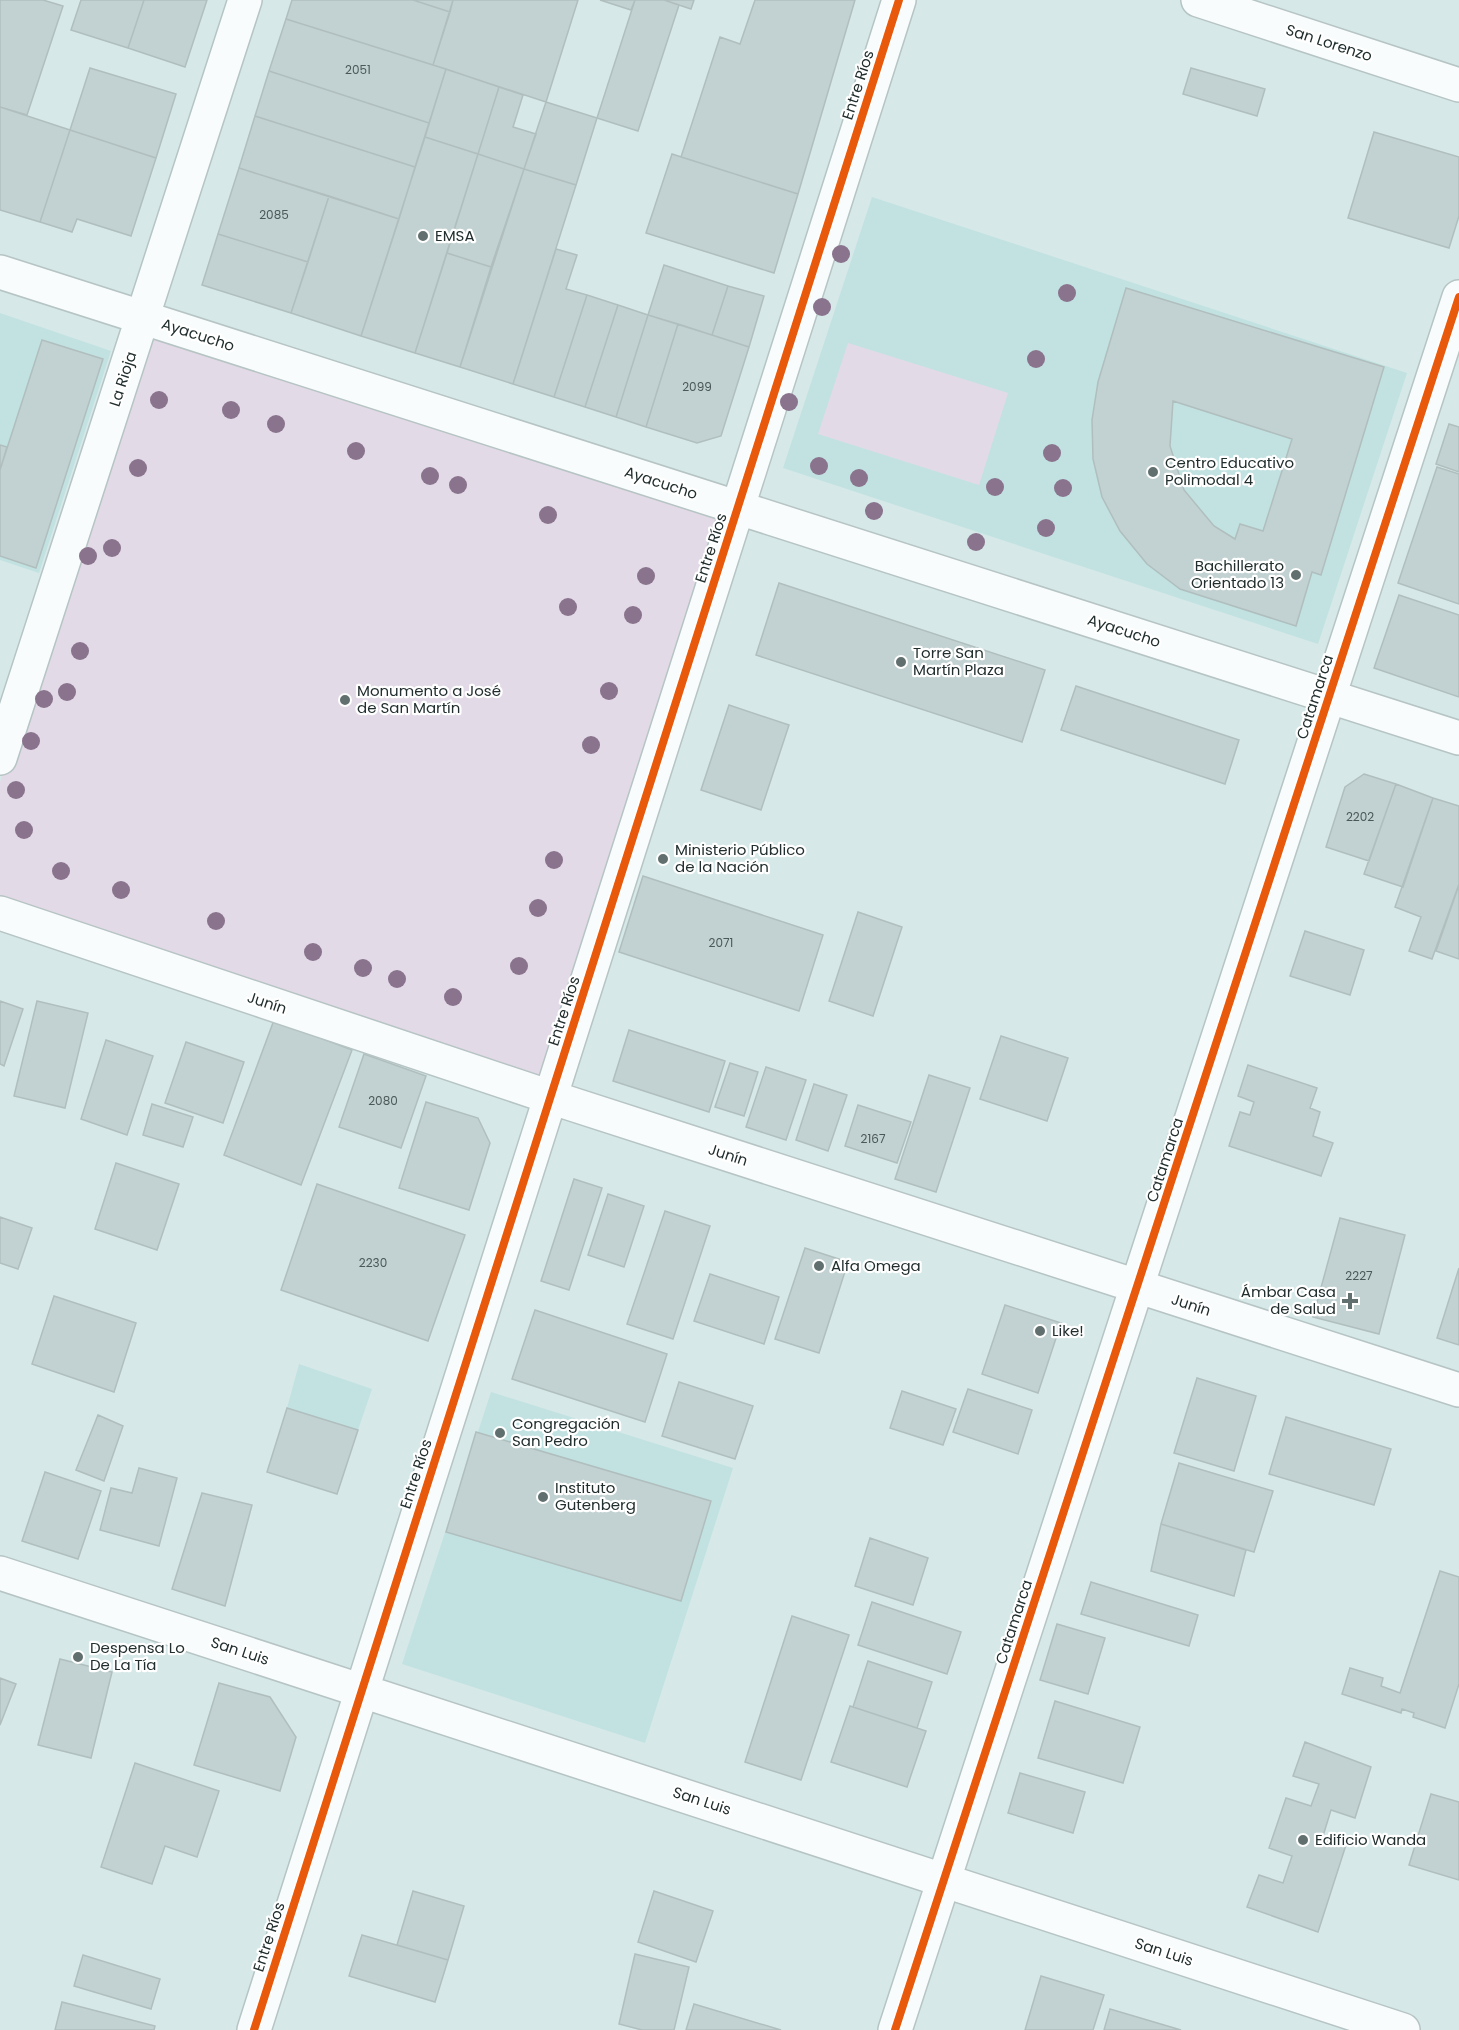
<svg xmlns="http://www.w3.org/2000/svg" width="1459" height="2030" font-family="Poppins,sans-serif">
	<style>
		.built { fill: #c2e2e2 }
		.green { fill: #e3dae7 }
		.building { fill: #c2d1d1; stroke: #b0bebe; stroke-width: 1.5; fill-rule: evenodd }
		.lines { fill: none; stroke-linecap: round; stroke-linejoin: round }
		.street-casing { stroke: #b6c4c4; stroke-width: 36 }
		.street { stroke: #f9fcfc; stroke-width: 33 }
		.cycleway-casing { stroke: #fff; stroke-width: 11 }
		.cycleway { stroke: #e8590c; stroke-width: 8 }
		.tree { fill: #89738d }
		.poi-dot { fill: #616f6f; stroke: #fff; stroke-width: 2 }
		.labels { text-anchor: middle; stroke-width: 4.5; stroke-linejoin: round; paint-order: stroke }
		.number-label { font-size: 12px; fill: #4b5858 }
		.street-label { font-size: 15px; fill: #222e2e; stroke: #fff }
		.poi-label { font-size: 15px; fill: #222e2e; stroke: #fff; text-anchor: start }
	</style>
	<rect width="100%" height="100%" fill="#d6e8e8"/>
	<path class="built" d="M872,197L1407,373L1318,644L783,468Z
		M0,313L111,351L39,573L0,560Z
		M299,1364L372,1389L358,1430L287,1408Z
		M491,1392L733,1468L645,1743L402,1664Z"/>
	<path class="green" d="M150,325L729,516L543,1082L0,903V782Z
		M848,343L1008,393L979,485L818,434Z"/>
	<path class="building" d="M0,0H43L63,6L27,115L0,107Z
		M81,0H144L128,48L71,30Z
		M144,0H207L185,67L128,48Z
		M292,0H413L450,12L433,65L286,19Z
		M413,0H453L450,12Z
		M453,0H578L546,102L433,65Z
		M600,0H635L631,10Z
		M635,0H664L679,5L638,131L597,118Z
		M664,0H694L691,9Z
		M755,0H855L798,194L681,157L720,37L740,44Z
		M286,19L446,69L429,123L269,71Z
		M90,68L176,94L156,158L70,130Z
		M1191,68L1265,89L1257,116L1183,94Z
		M446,69L499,87L478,154L425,137Z
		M269,71L429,123L415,167L255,116Z
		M499,87L523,95L513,127L536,134L524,169L478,154Z
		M546,102L597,118L576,185L524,169Z
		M0,107L70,130L40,222L0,210Z
		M255,116L415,167L399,219L239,168Z
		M70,130L156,158L131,236L77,219L72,232L40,222Z
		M1374,132L1459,157V216L1449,248L1348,218Z
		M425,137L478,154L415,353L361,336Z
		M478,154L524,169L491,267L447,253Z
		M672,154L798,194L774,273L646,233Z
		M239,168L329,196L308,262L218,234Z
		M524,169L576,185L513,384L460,367Z
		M329,196L399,219L361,336L291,313Z
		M218,234L308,262L291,313L202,285Z
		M556,249L577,255L566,289L587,295L554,397L513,384Z
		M447,253L491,267L460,367L415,353Z
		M664,265L728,286L712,335L648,315Z
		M728,286L764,296L749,347L712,335Z
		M1126,288L1384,367L1321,575L1312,572L1296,626L1180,589L1147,564L1120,531L1102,497L1093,459L1092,420L1098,382ZM1173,401L1292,439L1263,531L1240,524L1235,539L1214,526L1184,490L1170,446Z
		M587,295L618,305L585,407L554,397Z
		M618,305L648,315L616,417L585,407Z
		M648,315L678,324L646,427L616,417Z
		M678,324L749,347L721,436L697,443L646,427Z
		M42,340L103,359L36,568L0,556V470Z
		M1449,424L1459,427V472L1436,464Z
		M0,445L7,447L0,470Z
		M1437,467L1459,474V604L1398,583Z
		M779,583L1045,670L1022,742L756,655Z
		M1399,595L1459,615V697L1374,668Z
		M1076,686L1239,740L1225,784L1061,730Z
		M729,705L789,725L761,810L701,790Z
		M1364,774L1396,784L1369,861L1326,847L1345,787Z
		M1396,784L1433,798L1403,887L1364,874Z
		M1433,798L1459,806V884L1432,959L1409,951L1421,917L1395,907Z
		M643,876L823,935L799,1011L619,952Z
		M1459,885V959L1436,951Z
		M858,912L902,927L873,1016L829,1001Z
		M1305,931L1364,950L1350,995L1290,976Z
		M0,1001L23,1009L4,1066L0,1064Z
		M37,1001L88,1013L65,1108L14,1096Z
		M274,1020L352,1050L301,1185L224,1155Z
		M629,1030L725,1061L709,1112L613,1081Z
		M1001,1036L1068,1058L1047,1121L980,1099Z
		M106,1040L153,1056L127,1135L81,1119Z
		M186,1042L244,1062L223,1123L165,1103Z
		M364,1054L426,1076L401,1148L339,1127Z
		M730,1063L758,1072L744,1116L715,1107Z
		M1248,1065L1317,1088L1310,1108L1320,1112L1313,1136L1333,1143L1321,1176L1229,1146L1240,1112L1250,1115L1254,1102L1238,1096Z
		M766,1067L806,1080L786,1140L746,1127Z
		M929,1075L970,1088L936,1192L895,1179Z
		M814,1084L847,1095L828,1151L796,1140Z
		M426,1102L478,1118L490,1143L469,1210L399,1188Z
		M152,1104L193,1117L183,1147L143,1135Z
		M858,1105L911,1122L897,1163L845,1146Z
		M116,1163L179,1184L157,1250L95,1229Z
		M574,1179L602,1188L569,1290L541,1281Z
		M317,1184L465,1235L428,1341L281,1290Z
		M608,1194L644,1206L624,1267L588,1255Z
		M665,1211L710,1226L673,1339L627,1324Z
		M0,1217L32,1228L18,1269L0,1263Z
		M1340,1218L1405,1235L1379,1334L1313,1317Z
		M805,1248L848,1262L819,1353L775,1339Z
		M1459,1268V1345L1437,1338Z
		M710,1274L779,1297L764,1344L694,1321Z
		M54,1296L136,1323L114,1392L32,1364Z
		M1005,1305L1061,1323L1038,1393L982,1374Z
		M535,1310L667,1354L645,1422L512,1379Z
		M1197,1378L1256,1396L1234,1471L1174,1453Z
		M679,1382L753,1406L735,1459L662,1436Z
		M968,1389L1032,1410L1018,1454L953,1432Z
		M902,1391L956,1409L943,1445L890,1428Z
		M287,1408L358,1430L337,1494L267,1472Z
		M98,1415L123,1426L104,1481L76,1470Z
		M1286,1417L1391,1449L1374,1505L1269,1474Z
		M476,1432L711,1501L681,1601L446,1532Z
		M1179,1463L1273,1491L1254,1552L1161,1524Z
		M139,1468L177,1478L159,1546L100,1530L111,1488L132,1493Z
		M45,1472L101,1491L78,1559L22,1541Z
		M202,1493L252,1505L225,1606L172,1589Z
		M1161,1524L1246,1550L1234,1596L1151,1571Z
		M870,1538L928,1558L913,1605L855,1586Z
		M1440,1571L1459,1577V1684L1445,1728L1413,1717L1414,1713L1402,1709L1401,1713L1342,1694L1350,1668L1383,1678L1381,1686L1400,1693Z
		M1091,1582L1198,1615L1189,1646L1081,1614Z
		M872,1602L961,1632L947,1674L858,1645Z
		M792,1616L849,1635L801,1780L745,1762Z
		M1057,1624L1105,1638L1088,1694L1040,1680Z
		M60,1659L112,1672L91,1758L38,1745Z
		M868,1661L932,1682L917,1728L853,1707Z
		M0,1678L16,1684L0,1725Z
		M219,1683L270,1697L296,1737L280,1791L194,1765Z
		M1055,1701L1140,1727L1123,1783L1038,1758Z
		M850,1706L926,1731L907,1787L831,1762Z
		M1305,1742L1371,1767L1355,1818L1331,1810L1323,1836L1346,1845L1318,1932L1247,1907L1259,1875L1283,1883L1292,1856L1269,1848L1286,1798L1311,1806L1319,1784L1293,1776Z
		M135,1763L219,1791L197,1857L165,1846L152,1884L101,1867Z
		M1020,1773L1085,1792L1073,1833L1008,1813Z
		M1431,1794L1459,1802V1880L1409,1865Z
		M413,1891L464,1906L448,1960L397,1945Z
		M654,1891L713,1911L696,1962L638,1942Z
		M362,1935L448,1960L435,2002L349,1976Z
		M635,1954L689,1967L674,2030H642L619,2024Z
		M83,1955L160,1979L151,2009L74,1986Z
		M1041,1976L1104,1995L1093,2030H1025Z
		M62,2002L155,2026L154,2030H55Z
		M694,2004L781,2030H686Z
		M1110,2009L1181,2030H1104Z"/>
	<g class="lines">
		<defs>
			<path id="street" d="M1198,0L1459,85
				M0,272L1459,738
				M0,758L245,0
				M0,913L550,1097L1459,1390
				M0,1573L1403,2030
				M254,2030L899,0
				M895,2030L1459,297"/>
		</defs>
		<use href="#street" class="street-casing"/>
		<use href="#street" class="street"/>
		<defs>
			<path id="cycleway" d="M254,2030L899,0
				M895,2030L1459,297"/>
		</defs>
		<use href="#cycleway" class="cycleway-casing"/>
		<use href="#cycleway" class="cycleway"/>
	</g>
	<g class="tree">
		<circle cx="841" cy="254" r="9"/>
		<circle cx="1067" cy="293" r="9"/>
		<circle cx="822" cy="307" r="9"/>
		<circle cx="1036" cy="359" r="9"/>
		<circle cx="159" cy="400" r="9"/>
		<circle cx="789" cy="402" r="9"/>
		<circle cx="231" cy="410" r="9"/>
		<circle cx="276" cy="424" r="9"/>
		<circle cx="356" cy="451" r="9"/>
		<circle cx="1052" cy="453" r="9"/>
		<circle cx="819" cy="466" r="9"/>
		<circle cx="138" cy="468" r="9"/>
		<circle cx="430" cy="476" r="9"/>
		<circle cx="859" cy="478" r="9"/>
		<circle cx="458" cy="485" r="9"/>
		<circle cx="995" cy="487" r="9"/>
		<circle cx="1063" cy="488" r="9"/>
		<circle cx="874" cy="511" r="9"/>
		<circle cx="548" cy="515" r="9"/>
		<circle cx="1046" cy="528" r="9"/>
		<circle cx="976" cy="542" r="9"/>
		<circle cx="112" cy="548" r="9"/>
		<circle cx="88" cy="556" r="9"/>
		<circle cx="646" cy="576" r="9"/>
		<circle cx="568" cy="607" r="9"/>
		<circle cx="633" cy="615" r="9"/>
		<circle cx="80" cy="651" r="9"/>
		<circle cx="609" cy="691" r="9"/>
		<circle cx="67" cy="692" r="9"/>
		<circle cx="44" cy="699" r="9"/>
		<circle cx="31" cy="741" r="9"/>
		<circle cx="591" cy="745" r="9"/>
		<circle cx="16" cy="790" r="9"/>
		<circle cx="24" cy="830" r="9"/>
		<circle cx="554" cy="860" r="9"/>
		<circle cx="61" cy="871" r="9"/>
		<circle cx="121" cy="890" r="9"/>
		<circle cx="538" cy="908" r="9"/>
		<circle cx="216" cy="921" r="9"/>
		<circle cx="313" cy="952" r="9"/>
		<circle cx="519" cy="966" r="9"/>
		<circle cx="363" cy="968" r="9"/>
		<circle cx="397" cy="979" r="9"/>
		<circle cx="453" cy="997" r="9"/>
	</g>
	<g class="poi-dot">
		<circle cx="423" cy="236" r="6"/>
		<circle cx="1153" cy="472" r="6"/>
		<circle cx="1296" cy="575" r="6"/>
		<circle cx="901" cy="662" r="6"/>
		<circle cx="345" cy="700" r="6"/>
		<circle cx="663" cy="859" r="6"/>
		<circle cx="819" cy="1266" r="6"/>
		<path d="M1347 1292h6v6h6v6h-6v6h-6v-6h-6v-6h6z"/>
		<circle cx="1040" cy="1331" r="6"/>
		<circle cx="500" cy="1433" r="6"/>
		<circle cx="543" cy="1497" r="6"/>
		<circle cx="78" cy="1657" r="6"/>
		<circle cx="1303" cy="1840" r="6"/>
	</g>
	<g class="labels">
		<g class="number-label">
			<text x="358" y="74">2051</text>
			<text x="274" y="219">2085</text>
			<text x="697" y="391">2099</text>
			<text x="1360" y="821">2202</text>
			<text x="721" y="947">2071</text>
			<text x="383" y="1105">2080</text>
			<text x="873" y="1143">2167</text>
			<text x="373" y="1267">2230</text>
			<text x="1359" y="1280">2227</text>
		</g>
		<g class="street-label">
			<text transform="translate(1329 43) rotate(18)" y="5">San Lorenzo</text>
			<text transform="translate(858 85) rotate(-72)" y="5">Entre Ríos</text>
			<text transform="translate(198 335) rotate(18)" y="5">Ayacucho</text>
			<text transform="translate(123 379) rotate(-72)" y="5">La Rioja</text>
			<text transform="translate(661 483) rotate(18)" y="5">Ayacucho</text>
			<text transform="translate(711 548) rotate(-72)" y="5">Entre Ríos</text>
			<text transform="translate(1124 631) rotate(18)" y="5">Ayacucho</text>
			<text transform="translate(1315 697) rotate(-72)" y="5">Catamarca</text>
			<text transform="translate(267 1003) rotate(18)" y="5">Junín</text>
			<text transform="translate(564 1011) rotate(-72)" y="5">Entre Ríos</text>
			<text transform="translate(728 1155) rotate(18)" y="5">Junín</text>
			<text transform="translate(1165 1160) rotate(-72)" y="5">Catamarca</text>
			<text transform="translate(1191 1305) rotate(18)" y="5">Junín</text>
			<text transform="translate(416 1474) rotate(-72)" y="5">Entre Ríos</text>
			<text transform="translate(1014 1622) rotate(-72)" y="5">Catamarca</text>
			<text transform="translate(240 1651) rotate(18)" y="5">San Luis</text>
			<text transform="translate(702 1801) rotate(18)" y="5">San Luis</text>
			<text transform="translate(269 1937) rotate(-72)" y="5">Entre Ríos</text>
			<text transform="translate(1164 1952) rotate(18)" y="5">San Luis</text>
		</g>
		<g class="poi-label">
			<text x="435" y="241">EMSA</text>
			<text x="1165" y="468">Centro Educativo<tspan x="1165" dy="17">Polimodal 4</tspan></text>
			<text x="1284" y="571" text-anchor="end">Bachillerato<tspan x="1284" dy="17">Orientado 13</tspan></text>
			<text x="913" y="658">Torre San<tspan x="913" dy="17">Martín Plaza</tspan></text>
			<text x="357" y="696">Monumento a José<tspan x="357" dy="17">de San Martín</tspan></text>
			<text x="675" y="855">Ministerio Público<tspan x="675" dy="17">de la Nación</tspan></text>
			<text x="831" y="1271">Alfa Omega</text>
			<text x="1336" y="1297" text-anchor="end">Ámbar Casa<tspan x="1336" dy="17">de Salud</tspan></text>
			<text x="1052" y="1336">Like!</text>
			<text x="512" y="1429">Congregación<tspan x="512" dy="17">San Pedro</tspan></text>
			<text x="555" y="1493">Instituto<tspan x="555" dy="17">Gutenberg</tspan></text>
			<text x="90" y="1653">Despensa Lo<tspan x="90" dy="17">De La Tía</tspan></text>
			<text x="1315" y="1845">Edificio Wanda</text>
		</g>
	</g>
</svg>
